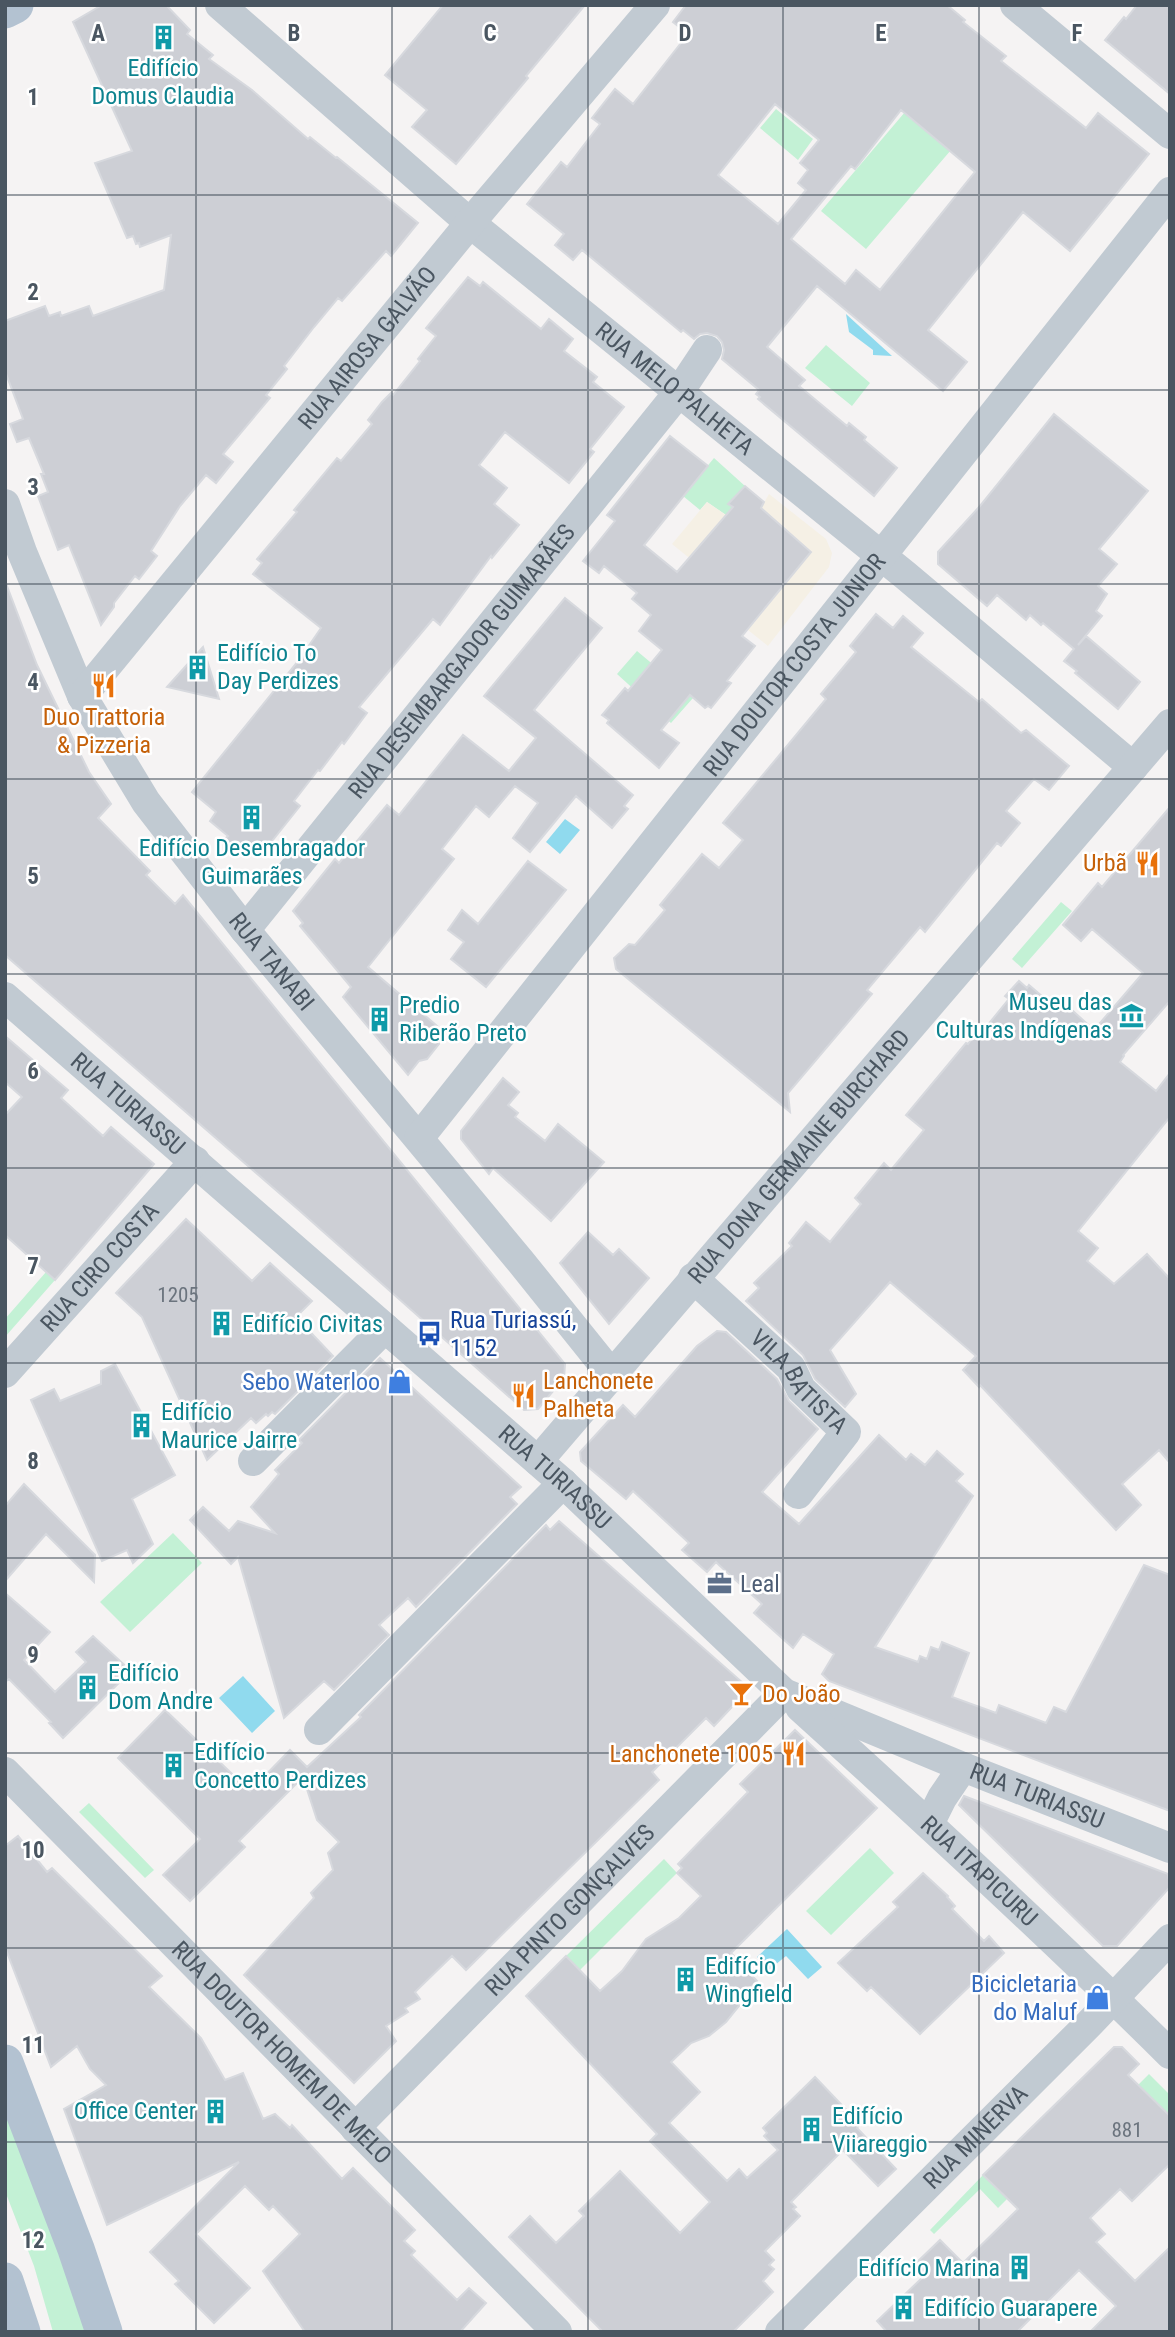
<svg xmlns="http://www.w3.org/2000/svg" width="1175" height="2337" font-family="'Roboto Condensed',sans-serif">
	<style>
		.green { fill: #c3f1d5 }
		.sand { fill: #f5f0e5 }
		.water { fill: #90daee }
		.building { fill: #cdcfd5; stroke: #d7d9de; stroke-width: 2; fill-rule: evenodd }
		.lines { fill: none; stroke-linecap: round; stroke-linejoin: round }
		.minor { stroke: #c1cad2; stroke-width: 30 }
		.major { stroke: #b3c2d1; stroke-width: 37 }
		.grid { fill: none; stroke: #4a5661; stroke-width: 2; stroke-opacity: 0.55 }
		.labels { text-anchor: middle; stroke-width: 5; stroke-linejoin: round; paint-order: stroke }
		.number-label { font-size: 21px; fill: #6b747e }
		.culture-label { font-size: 24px; fill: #0d838f; stroke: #fff; text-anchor: start }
		.street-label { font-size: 24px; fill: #4a5661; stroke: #fff }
		.food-label { font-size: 24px; fill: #c56008; stroke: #fff; text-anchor: end }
		.transit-label { font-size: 24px; fill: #164399; stroke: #fff; text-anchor: start }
		.shop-label { font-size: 24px; fill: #366cbe; stroke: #fff; text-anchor: end }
		.service-label { font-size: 24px; fill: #4e5e75; stroke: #fff; text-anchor: start }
		.grid-label { font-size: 23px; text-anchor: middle; font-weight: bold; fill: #4a5661; stroke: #fff; stroke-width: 5; stroke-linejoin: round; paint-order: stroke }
	</style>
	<rect width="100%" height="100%" fill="#f5f3f3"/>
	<path class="green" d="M776,109L813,139L798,160L760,128Z
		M905,112L951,150L866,249L821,211Z
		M826,345L870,383L852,406L805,368Z
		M714,458L745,486L729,504L733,507L726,515L707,502L700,510L683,496Z
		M637,651L693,698L671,723L617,674Z
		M1061,902L1072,911L1022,968L1012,959Z
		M46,1272L55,1280L5,1337V1319Z
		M173,1533L202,1563L130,1632L100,1602Z
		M89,1803L154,1870L145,1878L79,1812Z
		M870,1848L894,1873L831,1935L806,1911Z
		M664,1859L677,1873L580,1970L566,1956Z
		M1149,2074L1170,2095V2120L1135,2088Z
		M5,2085L90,2332H53L34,2266L5,2191Z
		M983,2175L1007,2199L998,2208L980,2189L934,2234L930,2230Z"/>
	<path class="sand" d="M769,494L826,539L832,553L829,567L768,646L748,630L811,552L761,508Z
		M707,502L726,515L701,544L693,561L672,544Z"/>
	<path class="water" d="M846,314L892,356L873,355V350L849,332Z
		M565,819L580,830L560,854L546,842Z
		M243,1676L275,1711L252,1733L219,1698Z
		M787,1929L822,1967L808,1979L786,1956L769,1970L757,1957Z"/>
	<path class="building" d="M102,5H166L190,30L187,34L213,55L209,59L252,90L308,139L310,137L336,158L337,157L418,223L391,256L386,251L342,301L338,298L314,327L284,366L287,369L266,395L270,398L223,454L233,462L216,483L206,475L180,506L151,551L157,556L139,579L135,576L114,603V607L101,625L69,545L58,550L38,496L48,492L41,474H44L29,438L17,442L10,424L23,419L5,371V321L45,306L49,316L60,312L61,316L89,306L93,316L164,290L171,235L140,247L139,243L136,244L133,236L127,238L95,163L132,151L73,22Z
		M443,5H585L526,76L528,78L456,164L412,127L427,110L385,75Z
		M686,5H947L965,20L963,22L1006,56L1001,61L1086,128L1098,113L1149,154L1070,251L1023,212L928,330L967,362L943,391L817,286L767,347L805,380L799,386L847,426L849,423L866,437L864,440L897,468L874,496L758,399L760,397L756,394L759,390L722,359L724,350L722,342L717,336L707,333L700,334L694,339L683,330L681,332L582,250L573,260L555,245L564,234L527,204L561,162L567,167L600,124L592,118L615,89L633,104L688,34L673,22ZM775,104L819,140L800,163L808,170L798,183L806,190L778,224L718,175ZM901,110L975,172L880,290L856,270L845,284L791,239L851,166L855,169Z
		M1137,5H1170V94L1105,40L1124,17L1126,19Z
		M468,277L480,286L483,282L541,329L549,319L573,339L564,351L597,377L593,382L624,407L590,449L594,452L569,483L505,432L479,465L507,488L494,504L519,525L492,558L491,556L440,625L433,619L359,707L367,713L344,744L342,742L320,771L318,770L294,801L300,806L260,856L248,847L243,854L225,839L228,836L210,821L216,812L192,792L299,660L321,628L253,574L262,563L257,559L297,512L294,510L337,458L341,461L372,424L368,420L382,402L391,393L393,395L420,361L418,359L436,336L426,328Z
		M1054,414L1148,491L1099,549L1117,564L1098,586L1107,594L1096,611L1102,616L1078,645L1086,636L1140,682L1118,709L1075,673L1077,671L1064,661L1074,649L1043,623L1041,625L1030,615L1026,620L997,595L987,606L938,564V552L980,506Z
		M670,436L708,466L644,545L677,572L733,507L728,504L745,486L764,502L761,508L811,552L742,636L755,646L727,681L731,683L711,708L708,706L705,708L690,695L661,730L679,743L659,768L607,723L609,720L602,715L625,688L628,691L662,650L639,631L651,615L632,599L637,593L604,566L599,573L583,561L615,521L607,515Z
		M7,586L37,665L89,772L111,804L98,818L150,871L146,875L175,904L183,895L565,1364L564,1378L538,1409L524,1410L300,1211L5,955V587Z
		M565,598L602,628L534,710L633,795L624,806L628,809L612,828L576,796L530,852L513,838L538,803L515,786L489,817L476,806L442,849L454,859L368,967L443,1031L438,1036L439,1044L427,1059L419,1061L408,1075L343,997L351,987L300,926L303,923L293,911L335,859L339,863L387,805L399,815L463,735L509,771L536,738L484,696Z
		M876,614L893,628L903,616L923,633L911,647L979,702L982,699L1021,733L1026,730L1069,766L1049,790L1034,779L1006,811L1020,823L1001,846L997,843L925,932L920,927L867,990L872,994L788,1093L790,1112L616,969L614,958L629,944L635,945L665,910L660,905L702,854L719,868L743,840L723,823L826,699L821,694L856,652L850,646Z
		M203,647L219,699L167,687Z
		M1170,807V1001L1123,1055L1124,1056L1120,1062L1156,1091L1170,1073V1117L1078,1231L1098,1248L1087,1261L1114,1284L1147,1254L1170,1279V1463L1159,1450L1122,1484L1141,1505L1116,1530L980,1385L979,1387L963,1370L976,1356L890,1282L830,1350L856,1394L845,1407L815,1379L803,1355L746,1301L759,1288L754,1283L792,1246L789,1243L806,1222L830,1242L861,1204L855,1198L884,1163L891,1170L924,1130L906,1115L966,1043L968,1044L974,1036L977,1038L1009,999L1005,996L1019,981L1027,988L1029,985L1057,1009L1063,1002L1094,1030L1143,973L1092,929L1081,941L1063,925L1098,883L1102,887Z
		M528,861L566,890L486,987L451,959L464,942L448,930L462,910L478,924Z
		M5,1036L68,1090L61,1098L103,1136L111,1127L154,1164L55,1280L5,1235V1115L22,1097L5,1082Z
		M503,1078L519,1092L508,1105L518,1113L515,1117L545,1141L558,1124L604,1162L551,1221L493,1168L489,1174L461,1139V1131Z
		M186,1219L252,1281L270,1263L312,1301L296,1317L333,1356L275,1414L272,1412L268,1416L266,1414L256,1423L251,1418L207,1460L142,1317L116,1293Z
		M588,1232L613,1255L619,1249L649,1278L609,1324L560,1263Z
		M717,1331L726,1332L777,1379L789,1401L818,1429L762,1492L799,1524L879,1435L906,1460L911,1454L925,1465L937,1451L963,1474L956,1481L973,1496L875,1647L918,1662L920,1656L927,1659L931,1647L939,1650L942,1642L969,1653L952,1697L996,1713L999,1705L1046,1723L1054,1707L1066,1712L1144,1565L1170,1575V1811L829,1681L822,1674L834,1654L803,1634L793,1648L754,1613L762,1604L719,1565L716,1562L707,1572L682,1550L689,1543L633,1491L626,1499L581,1461L580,1452L623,1405L635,1417L697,1346Z
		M380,1358L521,1487L510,1497L517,1504L416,1607L408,1598L379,1625L389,1635L334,1690L324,1681L284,1718L238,1557L231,1564L190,1520L203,1507L229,1531L238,1521L275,1533L251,1507L279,1474L275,1470L302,1443L299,1440Z
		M115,1364L175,1475L132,1499L153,1544L133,1563L127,1550L102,1561L31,1400L54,1389L60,1401L101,1384V1371Z
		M24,1484L95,1555L94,1582L46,1534L5,1581V1506Z
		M559,1521L743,1683L747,1691L714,1726L706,1718L652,1772L659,1780L466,1970L452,1956L415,1992L420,1999L405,2008L408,2012L386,2026L396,2041L354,2083L244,1975L314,1898L311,1893L333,1870L328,1853L339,1842L317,1820L303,1777L239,1841L245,1847L190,1901L163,1875L200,1839L118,1758L165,1710L250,1791L290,1750L307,1767L361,1717L359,1715L546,1525L550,1530Z
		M5,1593L50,1632L24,1660L55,1692L86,1662L76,1652L93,1636L131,1671L63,1738L49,1723L51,1722L9,1679L5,1682Z
		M795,1730L877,1808L731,1953L757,1981L748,1990L739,2006L726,2022L709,2036L691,2043L671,2062L700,2092L669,2123L727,2181L739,2169L747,2178L778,2150L764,2136L767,2133L763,2128L815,2077L860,2124L857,2128L896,2169L878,2186L843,2150L791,2202L796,2207L793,2209L800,2216L765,2251L774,2260L769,2265L774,2269L763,2281L773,2292L733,2332H603L509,2237L530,2216L556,2243L584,2216L579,2211L620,2171L680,2233L710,2202L650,2141L657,2134L526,1996L566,1956L600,1991L622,1971L646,1939L679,1918L701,1896L677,1873L682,1868L678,1864L748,1792L740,1784Z
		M964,1796L1168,1874L1170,1887L1117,1946H1103L959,1805Z
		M18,1836L47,1872L52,1868L162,1976L149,1987L201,2038L225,2080L243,2073L263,2119L275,2114L290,2128L292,2125L342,2179L353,2168L415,2230L404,2241L415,2251L411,2255L457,2300L469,2288L486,2303L460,2332H305L263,2271L300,2234L273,2206L269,2210L245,2186L196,2234L250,2288L214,2323L175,2284L179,2281L150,2252L239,2162L107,2225L64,2109L106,2085L90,2069L77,2046L51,2067L5,1947V1846Z
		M923,1873L948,1896L947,1897L955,1906L952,1909L984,1941L989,1936L1004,1953L920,2034L871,1987L867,1991L838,1963L898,1907L893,1902Z
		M1114,2047H1122L1139,2064L1128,2075L1170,2116V2164L1132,2201L1120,2189L1090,2218L1105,2234L1096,2242L1135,2281L1170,2247V2332H1090L1116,2306L1079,2270L1017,2332H887L877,2321L923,2277L912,2267L940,2240L963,2263L1018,2209L983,2175Z"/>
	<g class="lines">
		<g class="minor">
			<path id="s1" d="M220,5L470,223L905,575L1133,767"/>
			<path d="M1015,5L1170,134"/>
			<path id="s2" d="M5,504L22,552L82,696L146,802L245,930L521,1262L611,1374"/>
			<path id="s3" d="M82,696L470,223L655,5"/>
			<path id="s4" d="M245,930L679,392L707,350"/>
			<path id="s5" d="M5,997L563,1483L784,1693L963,1767L1170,1848"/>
			<path id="s6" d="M419,1138L1170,192"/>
			<path id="s7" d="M693,1278L791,1368L801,1389L846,1432L798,1494"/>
			<path id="s8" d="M5,1373L195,1161"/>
			<path d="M253,1461L385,1328"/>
			<path id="s9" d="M538,1461L1170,724"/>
			<path id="s10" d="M800,1707C925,1820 1050,1935 1170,2054"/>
			<path d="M319,1730L563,1483"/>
			<path id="s11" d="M5,1772L557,2332"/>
			<path d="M929,1824L942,1798L963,1767"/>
			<path id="s12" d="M355,2128L784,1693"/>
			<path id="s13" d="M780,2332L1087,2026L1170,1939"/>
		</g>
		<path class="major" d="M5,10L15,5
			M5,2063L76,2249L104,2332
			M5,2281L22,2332"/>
	</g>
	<path class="grid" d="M196,5V2332M392,5V2332M588,5V2332M783,5V2332M979,5V2332M5,195H1170M5,390H1170M5,584H1170M5,779H1170M5,974H1170M5,1168H1170M5,1363H1170M5,1558H1170M5,1753H1170M5,1948H1170M5,2142H1170"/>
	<defs>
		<symbol id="building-bare" viewBox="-9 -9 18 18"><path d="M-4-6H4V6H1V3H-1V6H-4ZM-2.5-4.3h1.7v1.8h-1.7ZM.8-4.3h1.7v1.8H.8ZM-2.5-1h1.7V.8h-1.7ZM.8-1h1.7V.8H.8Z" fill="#0f9aa8" stroke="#fff" stroke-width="2.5" paint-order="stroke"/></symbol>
		<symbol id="restaurant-bare" viewBox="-9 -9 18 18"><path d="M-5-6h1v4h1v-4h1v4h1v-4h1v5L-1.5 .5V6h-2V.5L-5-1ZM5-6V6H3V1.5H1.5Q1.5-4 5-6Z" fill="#e8710a" stroke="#fff" stroke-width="2.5" paint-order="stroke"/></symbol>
		<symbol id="museum-bare" viewBox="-9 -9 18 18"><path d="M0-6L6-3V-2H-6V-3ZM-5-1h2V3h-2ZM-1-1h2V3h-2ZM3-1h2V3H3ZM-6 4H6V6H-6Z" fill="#0f9aa8" stroke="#fff" stroke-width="2.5" paint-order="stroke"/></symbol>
		<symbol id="bus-bare" viewBox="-9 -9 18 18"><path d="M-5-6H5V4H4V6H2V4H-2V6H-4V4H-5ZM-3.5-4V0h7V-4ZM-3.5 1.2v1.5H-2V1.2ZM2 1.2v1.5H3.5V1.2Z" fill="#1a4fb4" stroke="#fff" stroke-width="2.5" paint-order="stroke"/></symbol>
		<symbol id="shop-bare" viewBox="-9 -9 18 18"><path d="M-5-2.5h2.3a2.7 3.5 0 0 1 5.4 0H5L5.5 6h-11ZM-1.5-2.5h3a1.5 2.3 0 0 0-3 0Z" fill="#3f7fe0" stroke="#fff" stroke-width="2.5" paint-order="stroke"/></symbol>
		<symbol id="office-bare" viewBox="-9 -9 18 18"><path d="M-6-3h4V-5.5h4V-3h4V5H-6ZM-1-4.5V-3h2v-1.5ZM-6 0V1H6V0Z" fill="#5c6f8a" stroke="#fff" stroke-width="2.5" paint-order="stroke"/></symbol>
		<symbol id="bar-bare" viewBox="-9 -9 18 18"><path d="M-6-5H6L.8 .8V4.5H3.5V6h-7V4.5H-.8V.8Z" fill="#e8710a" stroke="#fff" stroke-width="2.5" paint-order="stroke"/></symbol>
	</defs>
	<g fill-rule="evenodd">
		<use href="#building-bare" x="146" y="20" width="35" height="35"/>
		<use href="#building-bare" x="180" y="650" width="35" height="35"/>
		<use href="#restaurant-bare" x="86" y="668" width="35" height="35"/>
		<use href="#building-bare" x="234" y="800" width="35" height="35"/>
		<use href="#restaurant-bare" x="1130" y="846" width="35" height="35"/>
		<use href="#museum-bare" x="1114" y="998" width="35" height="35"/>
		<use href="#building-bare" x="362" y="1002" width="35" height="35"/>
		<use href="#building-bare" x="204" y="1306" width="35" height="35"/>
		<use href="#bus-bare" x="412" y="1316" width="35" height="35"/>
		<use href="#shop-bare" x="382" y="1364" width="35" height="35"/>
		<use href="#restaurant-bare" x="506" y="1378" width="35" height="35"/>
		<use href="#building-bare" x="124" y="1408" width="35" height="35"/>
		<use href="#office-bare" x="702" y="1566" width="35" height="35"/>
		<use href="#building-bare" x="70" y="1670" width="35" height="35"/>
		<use href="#bar-bare" x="724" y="1676" width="35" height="35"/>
		<use href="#restaurant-bare" x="776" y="1736" width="35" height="35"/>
		<use href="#building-bare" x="156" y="1748" width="35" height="35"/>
		<use href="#building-bare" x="668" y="1962" width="35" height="35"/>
		<use href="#shop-bare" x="1080" y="1980" width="35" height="35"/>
		<use href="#building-bare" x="198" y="2094" width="35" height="35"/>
		<use href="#building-bare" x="794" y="2112" width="35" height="35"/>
		<use href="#building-bare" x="1002" y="2250" width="35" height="35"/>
		<use href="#building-bare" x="886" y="2290" width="35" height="35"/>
	</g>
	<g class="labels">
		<g class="number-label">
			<text x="178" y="1302">1205</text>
			<text x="1127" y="2137">881</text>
		</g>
		<g class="culture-label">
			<text x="163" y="76" text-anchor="middle">Edifício<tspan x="163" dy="28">Domus Claudia</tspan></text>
			<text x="217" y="661">Edifício To<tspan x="217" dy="28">Day Perdizes</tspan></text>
			<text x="252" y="856" text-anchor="middle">Edifício Desembragador<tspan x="252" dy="28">Guimarães</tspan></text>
			<text x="1112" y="1010" text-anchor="end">Museu das<tspan x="1112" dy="28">Culturas Indígenas</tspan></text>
			<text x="399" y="1013">Predio<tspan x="399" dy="28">Riberão Preto</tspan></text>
			<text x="242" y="1332">Edifício Civitas</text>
			<text x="161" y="1420">Edifício<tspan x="161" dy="28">Maurice Jairre</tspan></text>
			<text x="108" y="1681">Edifício<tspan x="108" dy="28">Dom Andre</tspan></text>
			<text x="194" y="1760">Edifício<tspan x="194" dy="28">Concetto Perdizes</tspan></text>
			<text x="705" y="1974">Edifício<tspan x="705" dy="28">Wingfield</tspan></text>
			<text x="196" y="2119" text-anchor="end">Office Center</text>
			<text x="832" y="2124">Edifício<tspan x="832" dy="28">Viiareggio</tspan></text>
			<text x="1000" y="2276" text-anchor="end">Edifício Marina</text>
			<text x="924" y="2316">Edifício Guarapere</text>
		</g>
		<g class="street-label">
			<text dy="8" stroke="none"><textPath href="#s3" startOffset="450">RUA AIROSA GALVÃO</textPath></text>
			<text dy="8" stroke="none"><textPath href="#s1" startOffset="595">RUA MELO PALHETA</textPath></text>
			<text dy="8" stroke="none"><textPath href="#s4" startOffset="345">RUA DESEMBARGADOR GUIMARÃES</textPath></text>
			<text dy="8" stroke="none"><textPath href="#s6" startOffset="604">RUA DOUTOR COSTA JUNIOR</textPath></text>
			<text dy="8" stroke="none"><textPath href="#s2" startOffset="534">RUA TANABI</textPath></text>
			<text dy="8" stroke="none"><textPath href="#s5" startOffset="163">RUA TURIASSU</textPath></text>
			<text dy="8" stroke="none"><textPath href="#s9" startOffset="401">RUA DONA GERMAINE BURCHARD</textPath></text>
			<text dy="8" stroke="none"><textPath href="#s8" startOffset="142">RUA CIRO COSTA</textPath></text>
			<text dy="8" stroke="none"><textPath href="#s7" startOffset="149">VILA BATISTA</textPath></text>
			<text dy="8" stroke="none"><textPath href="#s5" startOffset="730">RUA TURIASSU</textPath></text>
			<text dy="8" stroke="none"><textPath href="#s5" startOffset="1318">RUA TURIASSU</textPath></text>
			<text dy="8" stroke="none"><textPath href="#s10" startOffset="243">RUA ITAPICURU</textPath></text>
			<text dy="8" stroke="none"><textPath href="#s12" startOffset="306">RUA PINTO GONÇALVES</textPath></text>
			<text dy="8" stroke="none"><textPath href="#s11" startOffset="394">RUA DOUTOR HOMEM DE MELO</textPath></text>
			<text dy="8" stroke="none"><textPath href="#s13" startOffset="276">RUA MINERVA</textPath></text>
		</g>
		<g class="food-label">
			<text x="104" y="725" text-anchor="middle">Duo Trattoria<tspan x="104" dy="28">&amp; Pizzeria</tspan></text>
			<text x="1127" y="871">Urbã</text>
			<text x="543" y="1389" text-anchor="start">Lanchonete<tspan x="543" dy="28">Palheta</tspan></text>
			<text x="762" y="1702" text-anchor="start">Do João</text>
			<text x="773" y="1762">Lanchonete 1005</text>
		</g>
		<g class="transit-label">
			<text x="450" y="1328">Rua Turiassú,<tspan x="450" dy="28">1152</tspan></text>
		</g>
		<g class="shop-label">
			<text x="380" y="1390">Sebo Waterloo</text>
			<text x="1077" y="1992">Bicicletaria<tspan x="1077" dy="28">do Maluf</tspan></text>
		</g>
		<g class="service-label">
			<text x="740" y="1592">Leal</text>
		</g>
	</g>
	<g class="grid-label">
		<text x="98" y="41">A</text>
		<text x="294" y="41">B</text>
		<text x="490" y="41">C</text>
		<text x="685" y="41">D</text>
		<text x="881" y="41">E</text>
		<text x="1077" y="41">F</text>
		<text x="33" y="105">1</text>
		<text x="33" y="300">2</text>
		<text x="33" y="495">3</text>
		<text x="33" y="690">4</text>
		<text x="33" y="884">5</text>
		<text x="33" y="1079">6</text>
		<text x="33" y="1274">7</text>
		<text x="33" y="1469">8</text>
		<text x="33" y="1663">9</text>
		<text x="33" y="1858">10</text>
		<text x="33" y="2053">11</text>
		<text x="33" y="2248">12</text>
	</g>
	<rect width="1175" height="2337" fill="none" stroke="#4a5661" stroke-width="14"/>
</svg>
